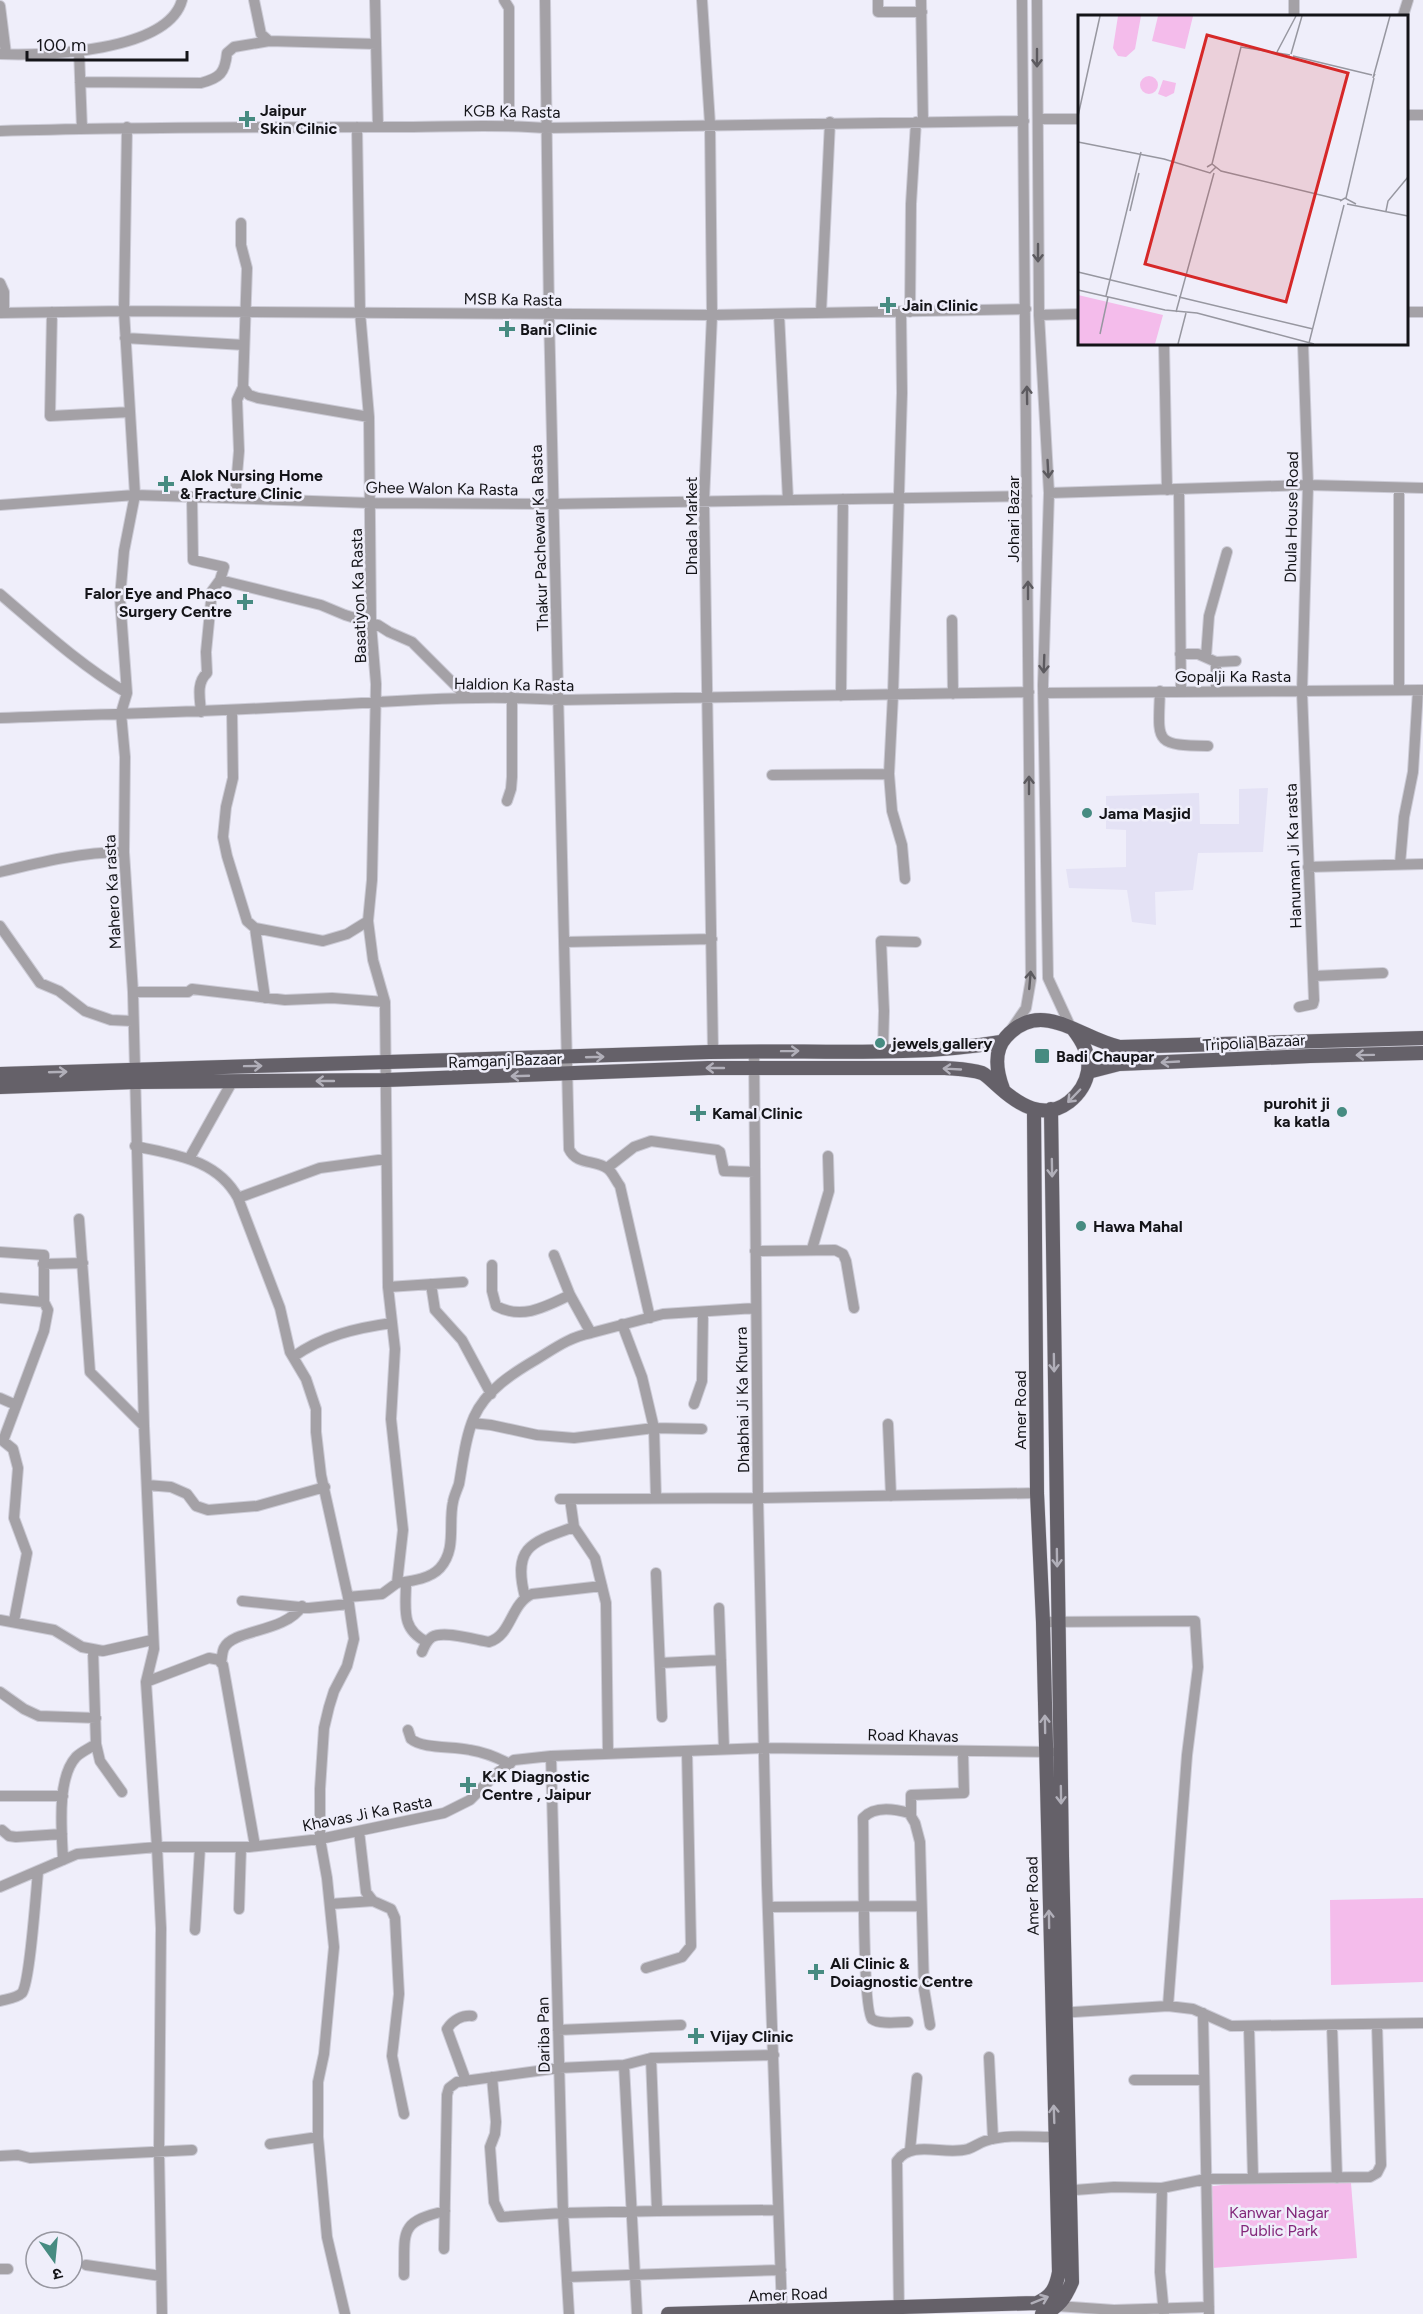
<svg xmlns="http://www.w3.org/2000/svg" width="1423" height="2314" font-family="Figtree,'Noto Sans Devanagari',sans-serif">
	<style>
		.built { fill: #e4e2f5 }
		.green { fill: #f4bceb }
		.lines { fill: none; stroke-linecap: round; stroke-linejoin: round }
		.minor-casing { stroke: #cccbd6; stroke-width: 12 }
		.major-casing { stroke: #cccbd6; stroke-width: 15 }
		.minor { stroke: #a4a1a6; stroke-width: 10 }
		.major { stroke: #656169; stroke-width: 14 }
		.oneway { stroke: #5c5a5f }
		.oneway2 { stroke: #b1afb9 }
		.poi-dot { fill: #468b81; stroke: #efeefa; stroke-width: 2 }
		.labels { text-anchor: middle; stroke-width: 5; stroke-linejoin: round; paint-order: stroke }
		.poi-label { font-size: 16px; font-weight: bold; fill: #141418; stroke: #efeefa; text-anchor: start }
		.street-label { font-size: 16px; fill: #141418; stroke: #efeefa }
		.park-label { font-size: 16px; fill: #84297b; stroke: #efeefa }
		.inset-road { fill: none; stroke: #9797a0; stroke-width: 1.5 }
		.view { fill: #d62828; fill-opacity: 0.15; stroke: #d62828; stroke-width: 3 }
		.inset-edge { fill: none; stroke: #141418; stroke-width: 3 }
	</style>
	<rect width="100%" height="100%" fill="#efeefa"/>
	<path class="built" d="M1268,788L1263,852L1198,853L1193,890L1155,892L1156,925L1132,922L1127,890L1069,888L1066,869L1126,867V830L1106,829V796L1199,793L1200,824H1239V789Z"/>
	<path class="green" d="M1423,1898V1982L1331,1985L1330,1900Z
		M1279,2178L1351,2183L1357,2258L1212,2268L1206,2187Z"/>
	<g class="lines">
		<defs>
			<path id="minor" d="M254,0L261,34L269,41L376,44
				M375,0L378,127
				M504,0L509,8V125
				M545,0L549,315L569,1149C577,1166 596,1159 608,1169C613,1173 616,1181 620,1186L650,1318
				M702,0L710,124L712,315L704,501L713,1052
				M878,0V12H922
				M921,0L923,122
				M1037,0L1039,315L1049,493L1043,685L1048,978L1071,1028
				M1294,0V16
				M0,6L6,54
				M1403,16L1408,0
				M79,50L82,129
				M0,54C44,56 168,52 182,0
				M80,82L201,83C220,78 225,73 227,53L234,47L269,41
				M1406,115H1423
				M1038,119H1080
				M127,127L124,311L135,495L124,551L120,598L127,693L121,713L125,757L124,852L133,992L144,1426L154,1649L146,1682L157,1847L161,1928L159,2150L162,2314
				M0,131C126,127 251,127 377,127C433,128 489,123 545,128L1024,121
				M241,223V245L247,268L243,387L249,395L258,398L369,417
				M0,283L4,292V313
				M52,312L50,416L130,412
				M901,312L902,393L893,695L889,774L892,811L902,845L905,879
				M910,312L911,204L916,122
				M1406,312H1423
				M0,313L124,311L712,315L1026,309
				M821,313L830,122
				M779,314L788,500
				M1039,315L1080,314
				M125,338L244,345
				M1164,344L1167,490
				M1179,491L1181,691
				M1049,493L1308,485L1423,488
				M192,497L193,560L224,567L220,580
				M235,498L239,451L237,400L243,387
				M0,505L135,495L370,503L553,504L1027,496
				M0,594C41,629 80,665 127,693
				M952,620L953,694
				M1180,654H1198L1216,662L1236,661
				M1206,657L1209,616L1227,552
				M1216,662V691
				M1399,690V489
				M1160,691C1158,743 1154,745 1208,746
				M1043,693L1423,690
				M841,696L843,499
				M232,710L233,778L226,807L223,837L227,856L247,921L255,928L323,941L347,934L368,921
				M201,712C200,698 196,683 207,673L206,652L212,591L220,580L321,605L345,615L378,625L389,632L412,642L467,697
				M0,718C102,714 203,712 305,706C390,702 474,694 559,700L1029,692
				M772,775L889,774
				M507,801L511,789L512,777V697
				M1400,864L1404,817L1413,772L1418,690
				M1308,867L1423,864
				M0,872C41,862 82,852 124,852
				M0,926L40,983L59,991L85,1011L111,1020L132,1021
				M255,928L265,998
				M565,942L712,939
				M1314,976L1383,973
				M133,992H188L192,989L285,1000L332,998L385,1002
				M1299,1007L1313,1004L1314,1000L1302,692L1308,485L1303,344
				M1011,1030L1026,1008L1031,979L1022,0
				M883,1050L884,1011L881,941L916,942
				M754,1051L758,1498L767,1885L782,2311
				M135,1146C175,1155 217,1159 238,1198L280,1308L290,1352L306,1379L316,1409V1432L321,1475L348,1597L354,1639L347,1666L334,1691L329,1707L324,1728L320,1789V1839L327,1878L334,1947L324,2054L318,2082V2137L327,2237L345,2314
				M189,1159L232,1082
				M607,1168L634,1147L651,1141L717,1150L720,1152L724,1171L755,1172
				M238,1198L320,1168L386,1159
				M79,1219L90,1372L144,1426
				M812,1249L829,1191L828,1156
				M755,1251L835,1250L843,1254L846,1261L854,1308
				M0,1252L44,1255V1302L48,1310L44,1331L3,1441L13,1449L18,1468L14,1518L27,1553L14,1621
				M43,1264L83,1263
				M492,1265V1291L496,1306C522,1320 545,1307 570,1295
				M431,1284L435,1310L462,1340L491,1394
				M388,1287L463,1282
				M0,1298L44,1302
				M622,1324L642,1377L654,1428L656,1498
				M591,1333L663,1314L756,1308
				M293,1357C322,1336 356,1328 392,1323
				M0,1398L16,1405
				M694,1404L702,1381L703,1313
				M472,1423L491,1425L537,1435L574,1438L654,1428L702,1429
				M888,1424L891,1496
				M147,1485L171,1487L187,1494L196,1506L208,1510L257,1506L325,1487
				M560,1499L758,1498L1037,1493
				M570,1499L574,1527L595,1558L606,1603L608,1754
				M656,1573L662,1717
				M406,1582C406,1608 400,1629 427,1642
				M397,1583C411,1581 430,1579 440,1568C457,1549 448,1524 453,1502C454,1496 457,1490 459,1484C463,1462 465,1438 474,1417C486,1390 513,1373 537,1359C555,1348 570,1337 591,1333L570,1295L554,1255
				M348,1597L382,1594L397,1583L403,1530L391,1419L395,1349L388,1287L385,1002L373,960L368,921L372,880L376,684L371,624L369,417L360,312L357,127
				M525,1597C512,1546 532,1542 574,1527
				M242,1601L309,1608L349,1604
				M719,1608L724,1749
				M0,1620L54,1630L82,1647L103,1651L152,1640
				M1043,1622L1195,1621L1198,1667L1187,1755L1168,2006
				M93,1650L96,1744L100,1761L122,1792
				M422,1652C424,1647 427,1640 432,1637C444,1630 476,1640 489,1642C512,1635 510,1604 532,1594L602,1586
				M221,1663C222,1658 222,1652 224,1648C233,1629 285,1633 302,1606
				M660,1663L721,1660
				M146,1682L209,1658L220,1660L223,1665L255,1846
				M0,1692L24,1709L39,1716L96,1718
				M408,1730L411,1739C423,1749 453,1746 470,1750C484,1752 496,1757 510,1764
				M551,1756L563,2213L569,2314
				M0,1796H63
				M911,1816V1795L964,1793L963,1751
				M2,1830L9,1836L16,1837L62,1834
				M359,1831L366,1892L373,1901L391,1909L395,1918L399,1994L392,2056L404,2114
				M63,1860C62,1833 56,1779 76,1757C81,1752 90,1748 96,1744
				M0,1887L77,1854L157,1847H249L320,1839L444,1813L470,1800L496,1774L514,1760L551,1756L765,1748L1051,1752
				M330,1904L373,1901
				M768,1907L921,1906
				M239,1909L241,1847
				M195,1930L200,1847
				M646,1968L682,1957L691,1946L687,1751
				M0,2001C7,1999 17,1998 22,1993C30,1982 36,1891 38,1872
				M1059,2013L1168,2006L1193,2009L1231,2026L1423,2023
				M1203,2013L1209,2314
				M908,2022C899,2022 880,2025 872,2019C862,2009 864,1843 863,1818C874,1806 895,1809 909,1813L915,1823L920,1842L924,1989L930,2025
				M1332,2025L1337,2178
				M1249,2027L1253,2178
				M558,2030L681,2025
				M989,2057L993,2139
				M492,2077L496,2122L495,2134L490,2147L494,2202L501,2217L563,2213L657,2211L651,2058
				M1134,2080H1204
				M466,2081L447,2029C453,2020 462,2015 472,2016
				M270,2144L318,2137
				M910,2150L917,2078
				M0,2156L18,2155L30,2158L192,2150
				M1162,2188L1160,2272L1164,2314
				M1062,2191L1114,2187L1162,2188L1206,2179L1370,2177L1377,2173L1381,2165L1377,2024
				M657,2211L778,2210
				M444,2249L447,2095L449,2088L457,2082L559,2068L624,2065
				M86,2265L161,2276
				M0,2269H8
				M404,2275C405,2232 398,2222 445,2211
				M567,2277L781,2270
				M1057,2306L1114,2310L1209,2307
				M637,2314L624,2065L651,2058L774,2055
				M899,2314L897,2161C912,2139 945,2156 968,2149C974,2147 979,2143 985,2141C1007,2134 1032,2137 1055,2137"/>
			<path id="major" d="M1088,1072L1119,1064L1310,1056L1423,1053
				M0,1074C236,1065 473,1061 709,1052C806,1049 905,1058 1001,1042
				M0,1087L135,1082L386,1080L708,1068H945C957,1069 970,1069 982,1073C988,1076 994,1083 999,1087C1019,1105 1044,1121 1069,1102C1079,1094 1086,1084 1088,1071C1090,1055 1083,1042 1073,1029
				M1003,1089C997,1073 993,1051 1006,1037C1042,997 1080,1039 1120,1047L1423,1038
				M668,2314L1037,2303C1052,2296 1056,2288 1059,2272L1043,1622L1037,1493L1034,1110
				M1042,2314C1059,2308 1065,2298 1072,2282L1062,1856L1051,1109"/>
		</defs>
		<use href="#minor" class="minor-casing"/>
		<use href="#major" class="major-casing"/>
		<use href="#minor" class="minor"/>
		<use href="#major" class="major"/>
	</g>
	<defs><path id="oneway-shaft" d="M-6 0H5M1.5-3L5.5 0L1.5 3" fill="none" stroke-width="1.6" stroke-linecap="round" stroke-linejoin="round" transform="scale(1.5)"/></defs>
	<g class="oneway">
		<use href="#oneway-shaft" transform="translate(1037 58) rotate(90)"/>
		<use href="#oneway-shaft" transform="translate(1038 253) rotate(90)"/>
		<use href="#oneway-shaft" transform="translate(1027 395) rotate(-91)"/>
		<use href="#oneway-shaft" transform="translate(1048 469) rotate(87)"/>
		<use href="#oneway-shaft" transform="translate(1028 590) rotate(-90)"/>
		<use href="#oneway-shaft" transform="translate(1044 664) rotate(92)"/>
		<use href="#oneway-shaft" transform="translate(1029 785) rotate(-90)"/>
		<use href="#oneway-shaft" transform="translate(1030 980) rotate(-85)"/>
	</g>
	<g class="oneway2">
		<use href="#oneway-shaft" transform="translate(790 1051) rotate(-1)"/>
		<use href="#oneway-shaft" transform="translate(1365 1055) rotate(179)"/>
		<use href="#oneway-shaft" transform="translate(595 1057) rotate(-2)"/>
		<use href="#oneway-shaft" transform="translate(1170 1062) rotate(177)"/>
		<use href="#oneway-shaft" transform="translate(253 1066) rotate(-1)"/>
		<use href="#oneway-shaft" transform="translate(715 1068) rotate(180)"/>
		<use href="#oneway-shaft" transform="translate(952 1069) rotate(-177)"/>
		<use href="#oneway-shaft" transform="translate(58 1072) rotate(-2)"/>
		<use href="#oneway-shaft" transform="translate(520 1076) rotate(178)"/>
		<use href="#oneway-shaft" transform="translate(325 1081) rotate(180)"/>
		<use href="#oneway-shaft" transform="translate(1074 1096) rotate(134)"/>
		<use href="#oneway-shaft" transform="translate(1052 1168) rotate(89)"/>
		<use href="#oneway-shaft" transform="translate(1054 1363) rotate(89)"/>
		<use href="#oneway-shaft" transform="translate(1057 1558) rotate(89)"/>
		<use href="#oneway-shaft" transform="translate(1045 1724) rotate(-91)"/>
		<use href="#oneway-shaft" transform="translate(1061 1795) rotate(89)"/>
		<use href="#oneway-shaft" transform="translate(1049 1919) rotate(-91)"/>
		<use href="#oneway-shaft" transform="translate(1054 2114) rotate(-92)"/>
		<use href="#oneway-shaft" transform="translate(1040 2300) rotate(-22)"/>
	</g>
	<g class="poi-dot">
		<path d="M244 110h6v6h6v6h-6v6h-6v-6h-6v-6h6z"/>
		<path d="M885 296h6v6h6v6h-6v6h-6v-6h-6v-6h6z"/>
		<path d="M504 320h6v6h6v6h-6v6h-6v-6h-6v-6h6z"/>
		<path d="M163 475h6v6h6v6h-6v6h-6v-6h-6v-6h6z"/>
		<path d="M242 593h6v6h6v6h-6v6h-6v-6h-6v-6h6z"/>
		<circle cx="1087" cy="813" r="6"/>
		<circle cx="880" cy="1043" r="6"/>
		<rect x="1034" y="1048" width="16" height="16" rx="3"/>
		<circle cx="1342" cy="1112" r="6"/>
		<path d="M695 1104h6v6h6v6h-6v6h-6v-6h-6v-6h6z"/>
		<circle cx="1081" cy="1226" r="6"/>
		<path d="M465 1776h6v6h6v6h-6v6h-6v-6h-6v-6h6z"/>
		<path d="M813 1963h6v6h6v6h-6v6h-6v-6h-6v-6h6z"/>
		<path d="M693 2027h6v6h6v6h-6v6h-6v-6h-6v-6h6z"/>
	</g>
	<g class="labels">
		<g class="poi-label">
			<text x="260" y="116">Jaipur<tspan x="260" dy="18">Skin Cilnic</tspan></text>
			<text x="902" y="311">Jain Clinic</text>
			<text x="520" y="335">Bani Clinic</text>
			<text x="180" y="481">Alok Nursing Home<tspan x="180" dy="18">&amp; Fracture Clinic</tspan></text>
			<text x="232" y="599" text-anchor="end">Falor Eye and Phaco<tspan x="232" dy="18">Surgery Centre</tspan></text>
			<text x="1099" y="819">Jama Masjid</text>
			<text x="892" y="1049">jewels gallery</text>
			<text x="1056" y="1062">Badi Chaupar</text>
			<text x="1330" y="1109" text-anchor="end">purohit ji<tspan x="1330" dy="18">ka katla</tspan></text>
			<text x="712" y="1119">Kamal Clinic</text>
			<text x="1093" y="1232">Hawa Mahal</text>
			<text x="482" y="1782">K.K Diagnostic<tspan x="482" dy="18">Centre , Jaipur</tspan></text>
			<text x="830" y="1969">Ali Clinic &amp;<tspan x="830" dy="18">Doiagnostic Centre</tspan></text>
			<text x="710" y="2042">Vijay Clinic</text>
		</g>
		<g class="street-label">
			<text transform="translate(512 111) rotate(1)" y="6">KGB Ka Rasta</text>
			<text transform="translate(513 299) rotate(1)" y="6">MSB Ka Rasta</text>
			<text transform="translate(442 488) rotate(1)" y="6">Ghee Walon Ka Rasta</text>
			<text transform="translate(1291 517) rotate(-89)" y="6">Dhula House Road</text>
			<text transform="translate(1013 519) rotate(-90)" y="6">Johari Bazar</text>
			<text transform="translate(691 526) rotate(-90)" y="6">Dhada Market</text>
			<text transform="translate(539 538) rotate(-92)" y="6">Thakur Pachewar Ka Rasta</text>
			<text transform="translate(358 596) rotate(-92)" y="6">Basatiyon Ka Rasta</text>
			<text x="1233" y="682">Gopalji Ka Rasta</text>
			<text transform="translate(514 684) rotate(1)" y="6">Haldion Ka Rasta</text>
			<text transform="translate(1293 856) rotate(-92)" y="6">Hanuman Ji Ka rasta</text>
			<text transform="translate(112 892) rotate(-93)" y="6">Mahero Ka rasta</text>
			<text transform="translate(1254 1042) rotate(-3)" y="6">Tripolia Bazaar</text>
			<text transform="translate(505 1060) rotate(-2)" y="6">Ramganj Bazaar</text>
			<text transform="translate(742 1400) rotate(-91)" y="6">Dhabhai Ji Ka Khurra</text>
			<text transform="translate(1020 1410) rotate(-90)" y="6">Amer Road</text>
			<text transform="translate(913 1735) rotate(1)" y="6">Road Khavas</text>
			<text transform="translate(367 1813) rotate(-11)" y="6">Khavas Ji Ka Rasta</text>
			<text transform="translate(1032 1896) rotate(-91)" y="6">Amer Road</text>
			<text transform="translate(543 2035) rotate(-91)" y="6">Dariba Pan</text>
			<text transform="translate(788 2294) rotate(-2)" y="6">Amer Road</text>
		</g>
		<g class="park-label">
			<text x="1279" y="2218">Kanwar Nagar<tspan x="1279" dy="18">Public Park</tspan></text>
		</g>
	</g>
	<g transform="translate(1078 15)">
		<rect width="330" height="330" fill="#efeefa"/>
		<path d="M40,1H63L57,34L48,42L40,41L35,33ZM80,1H115L107,34L74,26ZM62 70a9 9 0 1 1 18 0a9 9 0 1 1-18 0ZM85,65L98,68L96,78L88,82L80,79ZM0,280L85,300L77,329H0Z" fill="#f4bceb"/>
		<path class="inset-road" d="M199,37L218,1M213,39L224,1M215,41L294,60M297,59L295,63L312,1M0,101L22,1M0,127L86,144L132,158L138,152M134,149L163,32L212,40M129,152L134,149L143,156L263,185M268,183L296,63M262,186L267,183L278,189M269,189L330,201M52,196L61,158M308,196L310,186L330,162M0,257L99,281M0,275L87,295L119,298L236,329M28,281L63,137M101,282L235,314M98,297L136,158M22,319L30,282M231,328L266,190M100,329L108,298"/>
		<path class="view" d="M129,20L270,58L208,287L67,249Z"/>
		<rect width="330" height="330" class="inset-edge"/>
	</g>
	<g transform="translate(54 2260) rotate(165)"><circle r="28" fill="#efeefa" stroke="#9797a0" stroke-width="1.5"/>
	<path d="M0-4.5L10 22L0 15L-10 22Z" fill="#468b81"/>
	<text y="-9" font-size="16" font-weight="bold" text-anchor="middle" fill="#141418">उ</text>
	</g>
	<path d="M27 51v9h160v-9" fill="none" stroke="#141418" stroke-width="3"/>
	<text x="36" y="51" font-size="18" fill="#141418" stroke="#efeefa" stroke-width="4.5" paint-order="stroke">100 m</text>
</svg>
